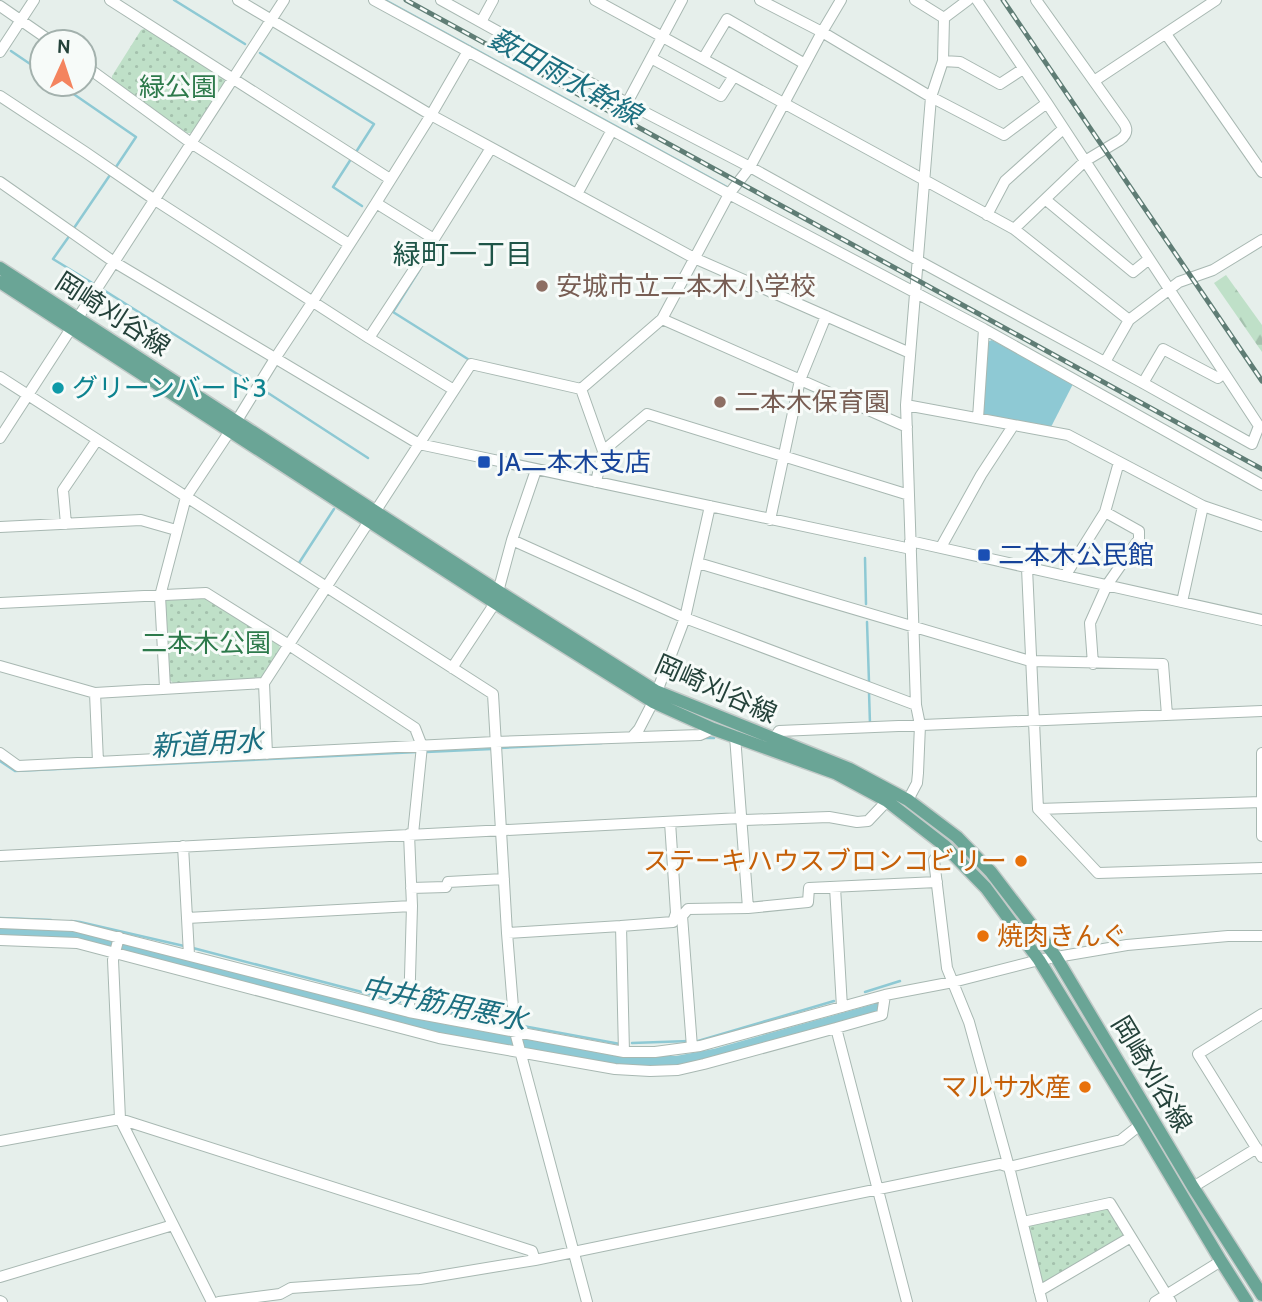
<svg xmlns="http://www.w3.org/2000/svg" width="1262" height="1302" font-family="Cabin,'Noto Sans JP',sans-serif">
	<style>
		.forest { fill: url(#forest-firs) }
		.park { fill: url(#park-dots) }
		.water { fill: #8ec9d4 }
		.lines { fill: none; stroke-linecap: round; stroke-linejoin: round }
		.stream { stroke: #8ec9d4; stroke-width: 2.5 }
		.canal { stroke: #8ec9d4; stroke-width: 10 }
		.minor-casing { stroke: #a8b8b2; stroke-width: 12 }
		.major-casing { stroke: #c2cac8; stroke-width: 15 }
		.minor { stroke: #fff; stroke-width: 10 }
		.major { stroke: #6aa596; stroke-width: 12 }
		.rail-casing { stroke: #5f7d75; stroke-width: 5 }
		.rail { stroke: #f7fbf9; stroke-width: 2.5; stroke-dasharray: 8; stroke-linecap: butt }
		.education-dot { fill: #8d6e63; stroke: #f7fbf9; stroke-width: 2.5 }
		.culture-dot { fill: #0f9aa8; stroke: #f7fbf9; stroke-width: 2.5 }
		.transit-dot { fill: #1a4fb4; stroke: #f7fbf9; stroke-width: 2.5 }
		.food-dot { fill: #e8710a; stroke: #f7fbf9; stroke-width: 2.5 }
		.labels { text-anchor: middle; stroke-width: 6; stroke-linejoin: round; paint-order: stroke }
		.park-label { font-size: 26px; fill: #2d7a4b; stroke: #f7fbf9 }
		.education-label { font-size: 26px; fill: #785e54; stroke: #f7fbf9; text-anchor: start }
		.street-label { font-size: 26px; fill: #24423a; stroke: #f7fbf9 }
		.culture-label { font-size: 26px; fill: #0d838f; stroke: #f7fbf9; text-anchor: start }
		.transit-label { font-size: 26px; fill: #164399; stroke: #f7fbf9; text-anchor: start }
		.food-label { font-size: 26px; fill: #c56008; stroke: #f7fbf9; text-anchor: end }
		.water-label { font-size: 28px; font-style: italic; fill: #1c6f80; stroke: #f7fbf9 }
		.neighbourhood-label { font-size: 28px; fill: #1f5548; stroke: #f7fbf9 }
	</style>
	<defs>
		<pattern id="forest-firs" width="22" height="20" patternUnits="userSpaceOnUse" patternTransform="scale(1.75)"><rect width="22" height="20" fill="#bfe0c8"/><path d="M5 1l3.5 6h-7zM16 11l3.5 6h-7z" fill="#a4c1ad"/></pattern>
		<pattern id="park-dots" width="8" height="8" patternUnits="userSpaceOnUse" patternTransform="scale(1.75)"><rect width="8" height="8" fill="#bfe0c8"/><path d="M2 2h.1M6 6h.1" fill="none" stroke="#a4c1ad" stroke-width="1.8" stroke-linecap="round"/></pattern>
	</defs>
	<rect width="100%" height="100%" fill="#e6efeb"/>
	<path class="forest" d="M1226,275L1262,325V352L1214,283Z"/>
	<path class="park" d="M147,28L224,78L225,83L192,133H187L112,80V76L141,30Z
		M205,597L279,644L280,649L264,676L259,679L173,683L170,680L165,602L168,599Z
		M1105,1204L1129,1234L1038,1286L1023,1222Z"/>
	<path class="water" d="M992,340L1073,384L1051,427L985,415L982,412L987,342Z"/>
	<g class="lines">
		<path class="stream" d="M174,0L245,44
			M385,0L727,187
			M11,51L42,72
			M260,53L374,124L356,152
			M59,84L136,137L116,167
			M351,159L333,187L362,206
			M74,228L110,175
			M70,235L53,259L94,284
			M420,269L393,312L471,361
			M102,289L250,382
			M265,391L368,458
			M865,558L866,604
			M299,563L334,509
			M867,622L869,682
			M869,692L870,724
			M703,738H714
			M500,748L602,743
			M426,752L492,749
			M0,761L15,771L418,752
			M0,918L51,920
			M71,921L80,922L184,946
			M193,948L400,1002
			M865,992L900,981
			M417,1006L505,1023
			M523,1026L620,1044
			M698,1041L834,1001
			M632,1043L689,1041"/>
		<path class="canal" d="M0,931L77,935L437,1028L618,1061H677L714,1054L878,1008"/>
		<defs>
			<path id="minor" d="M110,0L390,179
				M238,0L431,115L694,258L910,353
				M374,0L729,194L984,329L1262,485
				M441,0L627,103L750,167L919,261L1143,383L1252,444L1259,426L1047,103L977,0
				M595,0L1014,229L1129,320
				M760,0L822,32L931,97L1004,135L1047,103
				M915,0L944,18
				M0,6L52,42
				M944,18L968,0
				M481,22L493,0
				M1166,34L1262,172
				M0,52L34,0
				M651,58L721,96L734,76
				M703,59L727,19L805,64
				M943,61L960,62L1000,84L1023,69
				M84,65L191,143L349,244
				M1094,81L1216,0
				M0,96L85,152L155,200L369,338L454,390
				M627,103L682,0
				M0,182L114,262L419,444L911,549
				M577,194L612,130
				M1046,200L1133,272L1149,259
				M376,203L434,239
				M987,215L1005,181L1063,129
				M1014,229L1085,161L1120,140C1128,134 1128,129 1123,122L1036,0
				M662,319L907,427
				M369,338L434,239L491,148
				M1105,362L1129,320L1179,282L1213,270L1262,240
				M0,377L493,694L507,933L515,1032L587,1302
				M1143,383L1163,349L1218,378L1224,373
				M581,389L662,319L729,194L750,167L822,32L841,0
				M581,389L603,451L596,482
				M906,405L1068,435L1203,506L1262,526
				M978,418L984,329
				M0,438L284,0
				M603,451L647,414L909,495
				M770,520L800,380L826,316
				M66,524L63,490L97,440
				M0,527L141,520L176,530
				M512,540L685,618L916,705
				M910,541L1262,620
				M941,547L981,475L1013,426
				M698,563L1030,661L1163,664L1167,715
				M1027,568L1038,809L1098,873L1262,868
				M1065,576L1105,512L1119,462
				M1182,602L1203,506
				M0,603L206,593L289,645L415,728L422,746L413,834
				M1093,664L1090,623L1107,585L1139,539V531L1105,512
				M0,666L95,693L264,683
				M452,668L495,603L512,540L536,470
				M165,688L160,596L186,497L236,422L276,357L313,301L376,203L431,115L468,51
				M95,693L98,762
				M735,736L748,908
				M632,737L639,729L653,702L685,618L710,506
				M774,739L779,731L1262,711
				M0,753L18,766L495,742L700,735L713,729
				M1262,753V836
				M267,754L264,683L471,364L581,389
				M908,800L917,783L918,773L920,725L916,705L906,405L931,97L943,61L944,18
				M1038,809L1262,802
				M183,846L187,918L412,906
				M945,846L934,860L947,968L969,1022L1009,1167L1042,1302
				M0,856L741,818L745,820L829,817L857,822L868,821L887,801
				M835,887L842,1007
				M411,888L446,887L448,882L504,879
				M676,913L682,916L688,909L748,908L808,902L809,888L937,882
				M682,916L692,1047
				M187,918L189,955
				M0,923L73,926L409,1012L624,1052H655L700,1046L885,995L953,982L1039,960L1127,945L1228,936H1262
				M621,926L673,922L676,913L670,822
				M507,933L621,926L624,1052
				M119,937L113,960L120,1119L212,1302
				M0,940L77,943L439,1038L615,1069L650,1071L678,1070L704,1064L836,1028L907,1302
				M409,1012L412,906L409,834
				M1262,1014L1198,1054L1262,1157
				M836,1028L882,1015L885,995
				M0,1141L120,1119L532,1251L535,1260
				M1193,1187L1257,1148
				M1023,1222L1110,1203L1171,1302
				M0,1277L173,1225
				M1039,1291L1131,1237
				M0,1301L2,1302
				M219,1302L280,1294L291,1288L420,1279L535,1260L1000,1164L1009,1167L1121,1140L1140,1125
				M1155,1302L1221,1261"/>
			<path id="major" d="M0,268L498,591L656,691L850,769L908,800L957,837L991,872L1056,957L1193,1187L1262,1295
				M0,282L495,603L653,702L713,729L835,773L887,801L945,846L986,888L1039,960L1140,1125L1221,1261L1247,1302"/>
		</defs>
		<use href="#minor" class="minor-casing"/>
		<use href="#major" class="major-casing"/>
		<use href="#minor" class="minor"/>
		<use href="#major" class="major"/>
		<defs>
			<path id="rail" d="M406,0L1262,469
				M1003,0L1262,381"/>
		</defs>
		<use href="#rail" class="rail-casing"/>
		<use href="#rail" class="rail"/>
	</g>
	<g class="education-dot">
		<circle cx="542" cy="286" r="7"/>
		<circle cx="720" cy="402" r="7"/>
	</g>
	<circle class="culture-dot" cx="58" cy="388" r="7"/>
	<g class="transit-dot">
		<rect x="477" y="455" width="14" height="14" rx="3.5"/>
		<rect x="977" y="548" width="14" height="14" rx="3.5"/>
	</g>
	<g class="food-dot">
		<circle cx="1021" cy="861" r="7"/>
		<circle cx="983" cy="936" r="7"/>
		<circle cx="1085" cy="1087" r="7"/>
	</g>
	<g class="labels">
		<g class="park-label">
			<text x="178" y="96">緑公園</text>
			<text x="206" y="652">二本木公園</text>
		</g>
		<g class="education-label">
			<text x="556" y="295">安城市立二本木小学校</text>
			<text x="734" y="411">二本木保育園</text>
		</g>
		<g class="street-label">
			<text transform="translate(113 314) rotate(33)" y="9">岡崎刈谷線</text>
			<text transform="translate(716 689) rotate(24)" y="9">岡崎刈谷線</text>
			<text transform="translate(1152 1074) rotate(59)" y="9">岡崎刈谷線</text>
		</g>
		<g class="culture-label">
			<text x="72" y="397">グリーンバード3</text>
		</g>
		<g class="transit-label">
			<text x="498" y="471">JA二本木支店</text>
			<text x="998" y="564">二本木公民館</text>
		</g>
		<g class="food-label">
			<text x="1007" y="870">ステーキハウスブロンコビリー</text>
			<text x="997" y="945" text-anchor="start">焼肉きんぐ</text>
			<text x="1071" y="1096">マルサ水産</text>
		</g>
		<g class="water-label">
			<text transform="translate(565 76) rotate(29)" y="10">薮田雨水幹線</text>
			<text transform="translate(207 743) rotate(-3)" y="10">新道用水</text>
			<text transform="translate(444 1003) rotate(12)" y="10">中井筋用悪水</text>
		</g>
		<g class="neighbourhood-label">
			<text x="463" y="264">緑町一丁目</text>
		</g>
	</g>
	<g transform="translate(63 63) rotate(3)"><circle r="33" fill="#f7fbf9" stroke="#a3b1ad" stroke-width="2"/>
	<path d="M0-5L12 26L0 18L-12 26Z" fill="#f4845f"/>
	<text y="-10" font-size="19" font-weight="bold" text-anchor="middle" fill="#24423a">N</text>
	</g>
</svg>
